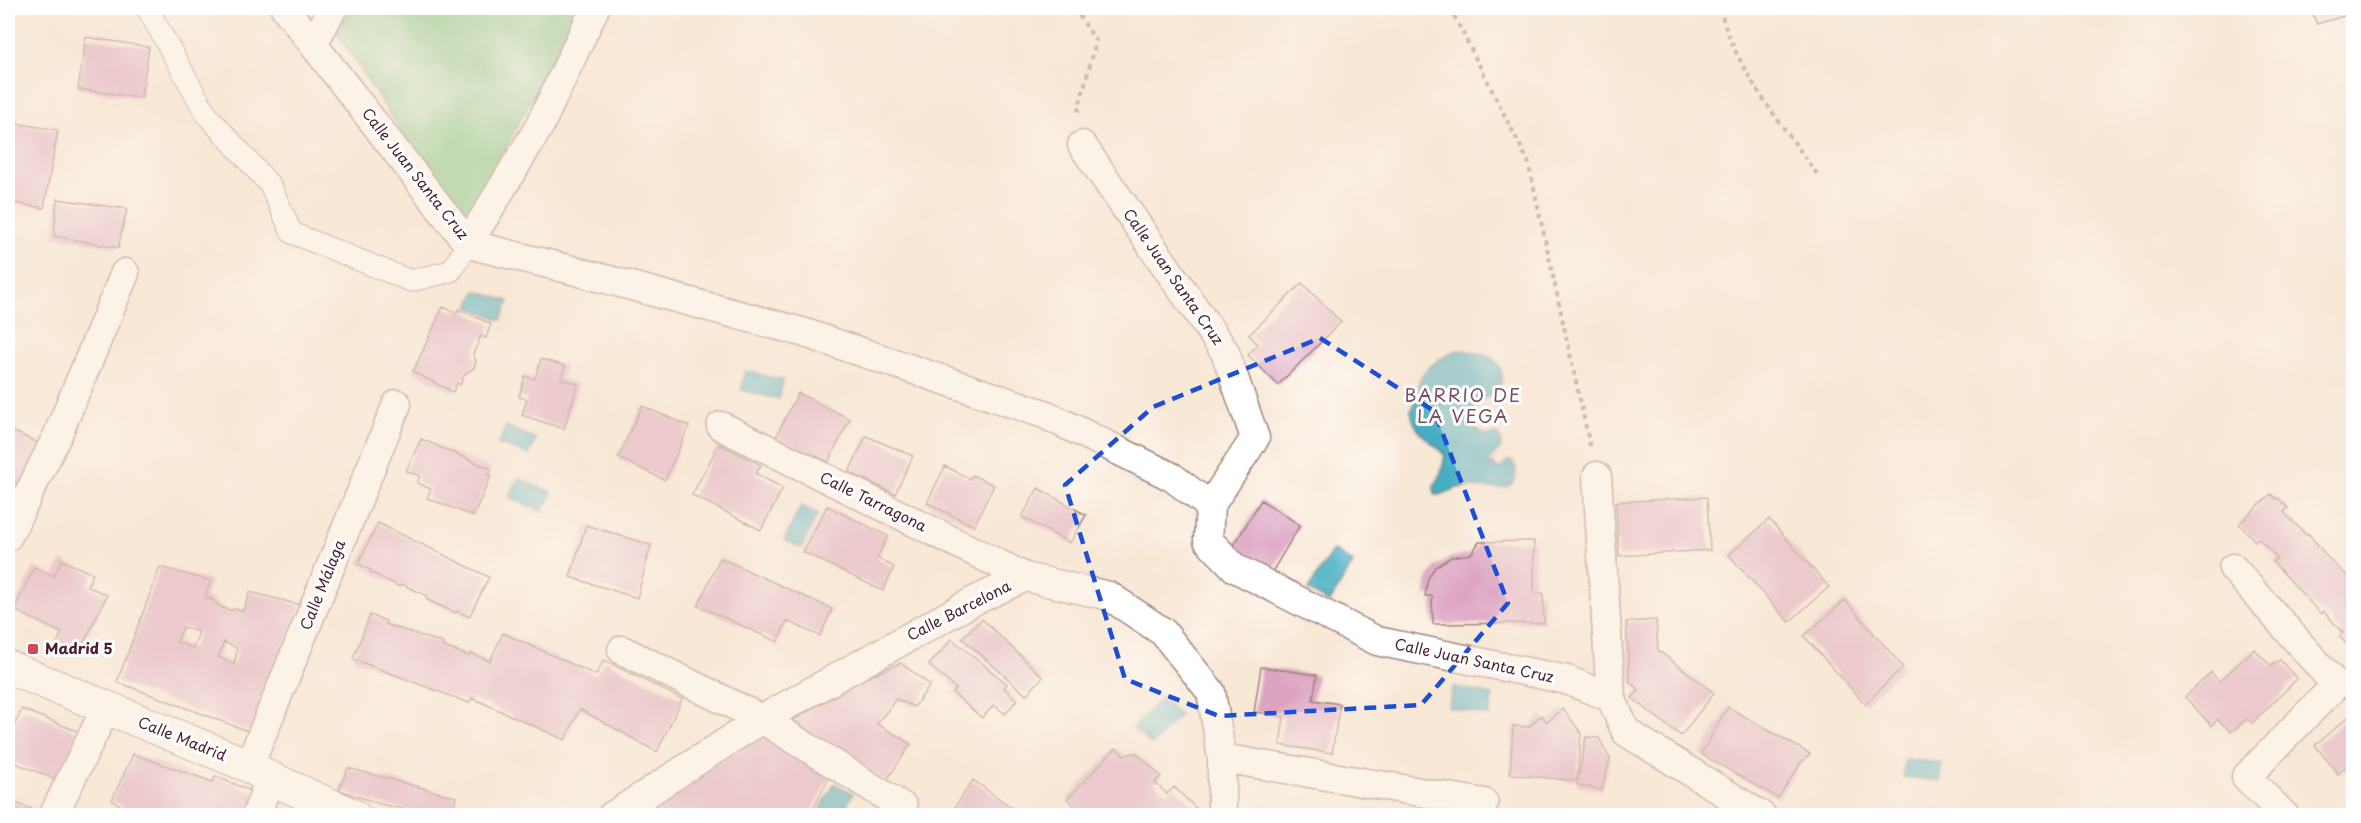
<svg xmlns="http://www.w3.org/2000/svg" width="2361" height="823" font-family="'Playpen Sans',sans-serif">
	<style>
		.green { fill: #7ec986; stroke: #647458; stroke-width: 1.5 }
		.water { fill: #44aec2; stroke: #476676; stroke-width: 1.5 }
		.building { fill: #dda4c2; fill-rule: evenodd }
		.lines { fill: none; stroke-linecap: round; stroke-linejoin: round }
		.pedestrian-casing { stroke: #a18480; stroke-width: 23 }
		.minor-casing { stroke: #a18480; stroke-width: 31 }
		.tertiary-casing { stroke: #a18480; stroke-width: 35 }
		.path { stroke: #a18480; stroke-width: 4; stroke-dasharray: 4.5 4.5; stroke-linecap: butt }
		.pedestrian { stroke: #fff; stroke-width: 21 }
		.minor { stroke: #fff; stroke-width: 28 }
		.tertiary { stroke: #fff; stroke-width: 33 }
		.marked { fill: none; stroke: #1d4ed8; stroke-width: 4.5; stroke-dasharray: 12 8; stroke-linejoin: round }
		.poi-dot { fill: #d1495b; stroke: #fff; stroke-width: 2 }
		.labels { text-anchor: middle; stroke-width: 6; stroke-linejoin: round; paint-order: stroke }
		.street-label { font-size: 15px; fill: #4a1f2b; stroke: #fff }
		.poi-label { font-size: 15px; font-weight: bold; fill: #4a1f2b; stroke: #fff; text-anchor: start }
		.quarter-label { font-size: 18px; letter-spacing: 1.5px; fill: #7d4e60; stroke: #fff }
	</style>
	<rect width="100%" height="100%" fill="#fff"/>
	<filter id="ink" filterUnits="userSpaceOnUse"><feTurbulence type="fractalNoise" baseFrequency=".0167" numOctaves="2"/><feDisplacementMap in="SourceGraphic" scale="12" xChannelSelector="R" yChannelSelector="G"/><feConvolveMatrix kernelMatrix="1 2 1 2 8 2 1 2 1" color-interpolation-filters="sRGB"/></filter>
	<filter id="wash" filterUnits="userSpaceOnUse"><feTurbulence type="fractalNoise" baseFrequency=".008" numOctaves="4" result="noise"/><feDisplacementMap in="SourceGraphic" scale="24" xChannelSelector="R" yChannelSelector="G"/><feGaussianBlur stdDeviation="1.35" result="paint"/><feColorMatrix in="noise" values="0 0 0 0 0 0 0 0 0 0 0 0 0 0 0 0 0 1.4 0 .05"/><feComposite in="paint" operator="in"/></filter>
	<g filter="url(#wash)">
		<rect width="100%" height="100%" fill="#f8e8d6"/>
		<path class="green" d="M351,8H576L552,59L471,215L413,150L337,33Z"/>
		<path class="water" d="M476,291L509,301L501,320L469,307Z
			M1457,350C1474,351 1501,354 1502,377C1502,381 1499,387 1498,391L1481,400L1468,415C1475,429 1481,439 1497,434L1501,440V448L1488,462L1490,465L1494,463L1495,468H1501L1507,461H1512C1516,466 1517,473 1515,479C1510,495 1476,485 1462,487C1451,488 1448,495 1435,495L1434,486L1440,477L1445,456C1431,438 1414,436 1411,410C1416,400 1416,392 1419,382C1423,367 1444,357 1457,350Z
			M745,371L783,380L779,399L741,390Z
			M506,426L536,439L529,455L498,444Z
			M518,478L552,493L543,512L509,497Z
			M801,506L818,514L801,548L784,540Z
			M1333,550L1353,563L1329,603L1308,590Z
			M1453,686L1493,695L1489,716L1448,707Z
			M1161,698L1180,715L1152,745L1133,728Z
			M1905,759L1942,763L1940,781L1903,777Z
			M834,784L853,793L842,815H826L819,812Z"/>
		<g id="blocks">
			<path class="building" d="M2310,8H2354V13L2317,24Z
				M86,37L149,47L141,98L78,89Z
				M15,123L58,130L44,208L8,202V178Z
				M57,199L127,209L118,248L54,236Z
				M1302,283L1341,322L1278,385L1248,355L1258,344L1249,335Z
				M443,307L457,313L458,309L491,324L486,338L481,336L473,354L476,361L474,368L464,375L460,385L457,383L453,392L413,372Z
				M541,359L565,366L561,379L578,384L564,429L522,415L527,399L519,397L525,376L535,379Z
				M798,393L850,419L828,462L776,437Z
				M642,406L689,426L665,480L618,458Z
				M8,429L43,445L24,487L8,479Z
				M866,436L913,456L895,494L849,472Z
				M421,439L491,469L488,475L491,476L473,516L427,498L431,489L417,483L420,476L406,471Z
				M719,444L761,465L756,474L783,488L761,530L692,495Z
				M945,466L970,479L972,475L994,485L974,526L927,503Z
				M1038,488L1086,515L1070,543L1022,517Z
				M2271,494L2276,499L2278,498L2288,508L2284,512L2306,535L2308,533L2329,559L2354,582L2350,587L2354,591V652L2339,636L2343,633L2323,611L2321,614L2273,562L2277,558L2258,538L2255,541L2239,524Z
				M1707,497L1710,550L1619,556L1616,502Z
				M1261,500L1300,525L1269,577L1230,552Z
				M827,506L888,536L877,558L894,567L883,591L803,552Z
				M1769,519L1829,587L1789,622L1729,555Z
				M378,523L489,577L469,617L457,611L456,613L440,606L426,599L427,596L406,586L401,584L400,587L370,572L371,570L358,564Z
				M586,525L651,545L637,598L570,577Z
				M1534,541V593H1543L1544,623L1433,624L1432,596H1425L1428,578L1435,567L1451,557L1471,554L1479,542Z
				M720,558L832,609L820,636L787,621L778,642L698,606Z
				M62,560L93,574L87,586L107,595L78,655L56,645L62,633L14,610L34,567L54,576Z
				M160,567L211,581L205,597L212,600L221,607L229,610L236,609L243,611L250,592L301,605L253,733L117,682ZM183,627L199,632L193,648L177,642ZM224,642L235,647L237,651L234,664L218,657Z
				M1845,600L1903,667L1865,704L1804,636Z
				M370,615L386,621L385,624L443,643L442,646L469,656L470,653L490,661L503,633L596,675L604,660L682,699L657,752L580,709L565,740L472,698L469,703L353,659Z
				M982,619L1043,677L1026,695L962,638Z
				M1656,620L1658,650L1714,693L1681,736L1632,698L1639,690L1630,682L1626,622Z
				M952,639L1007,684L1004,688L1017,700L1005,714L994,705L982,718L953,693L956,689L929,665Z
				M2254,649L2271,666L2280,660L2297,679L2252,723L2247,719L2231,732L2217,719L2212,726L2185,697L2211,672L2219,682Z
				M901,663L930,685L914,707L896,699L877,724L911,744L886,781L793,720L863,679Z
				M1261,667L1317,675L1313,700L1340,704L1332,753L1280,745L1284,717L1254,712Z
				M1728,707L1810,754L1801,763L1778,798L1701,754Z
				M22,709L79,732L58,780L8,760V738Z
				M1563,709L1581,733L1577,781L1510,774L1513,726L1529,727L1541,715L1547,722Z
				M2354,712V761L2338,774L2315,745Z
				M769,731L831,773L810,816H646L656,795Z
				M1586,737L1599,738L1610,759L1602,790L1577,785Z
				M1116,748L1124,755L1136,753L1161,776L1155,783L1167,794L1174,787L1198,810L1197,816H1086L1067,799Z
				M133,754L213,782L215,776L256,793L247,816H131L132,813L112,800Z
				M348,768L456,797L451,816H435L380,804L339,790Z
				M973,780L1001,800L1024,816H949Z
				M8,800L42,813L41,816H8Z"/>
		</g>
	</g>
	<g filter="url(#ink)">
		<use href="#blocks" fill-opacity="0" stroke="#a18480" stroke-width="1.5"/>
		<g class="lines">
			<defs>
				<path id="pedestrian" d="M147,8L207,115L270,185L292,233L411,281L451,271L468,244"/>
				<path id="minor" d="M285,8L468,244
					M313,44L333,8
					M1082,145L1225,352L1255,438L1210,506L1208,540L1235,568L1377,641L1567,680L1611,698
					M468,244L572,270L802,332L1044,414L1172,477L1210,506
					M468,244L539,127L595,8
					M721,426L1025,577
					M1597,476L1611,698L1626,732L1762,816
					M8,536L58,434L125,273
					M2233,568L2336,685L2246,777L2285,816
					M622,650L762,719L903,807
					M1222,758L1484,803
					M249,766L397,404
					M53,816L106,708
					M256,816L270,778
					M612,816L762,719L972,602L1025,577L1109,596L1163,632L1211,692L1222,758V816"/>
				<path id="tertiary" d="M8,667L249,766L270,778L354,816"/>
			</defs>
			<use href="#pedestrian" class="pedestrian-casing"/>
			<use href="#minor" class="minor-casing"/>
			<use href="#tertiary" class="tertiary-casing"/>
			<path class="path" d="M1074,8L1096,41L1077,115
				M1450,8L1528,161L1590,446
				M1720,8C1734,68 1782,124 1817,174"/>
			<use href="#pedestrian" class="pedestrian"/>
			<use href="#minor" class="minor"/>
			<use href="#tertiary" class="tertiary"/>
		</g>
	</g>
	<path d="M0 0H2361V823H0ZM1320,338L1434,411L1508,603L1421,705L1219,716L1125,679L1065,485L1153,407Z" fill="#f8e8d6" fill-opacity=".55" fill-rule="evenodd"/>
	<path class="marked" d="M1320,338L1434,411L1508,603L1421,705L1219,716L1125,679L1065,485L1153,407Z"/>
	<rect class="poi-dot" x="27" y="643" width="12" height="12" rx="3"/>
	<g class="labels">
		<g class="street-label">
			<text transform="translate(415 174) rotate(52)" y="5">Calle Juan Santa Cruz</text>
			<text transform="translate(1173 277) rotate(55)" y="5">Calle Juan Santa Cruz</text>
			<text transform="translate(873 502) rotate(26)" y="5">Calle Tarragona</text>
			<text transform="translate(323 585) rotate(-68)" y="5">Calle Málaga</text>
			<text transform="translate(959 611) rotate(-27)" y="5">Calle Barcelona</text>
			<text transform="translate(1474 661) rotate(12)" y="5">Calle Juan Santa Cruz</text>
			<text transform="translate(182 739) rotate(22)" y="5">Calle Madrid</text>
		</g>
		<g class="poi-label">
			<text x="45" y="654">Madrid 5</text>
		</g>
		<g class="quarter-label">
			<text x="1463" y="402">BARRIO DE<tspan x="1463" dy="21">LA VEGA</tspan></text>
		</g>
	</g>
	<rect width="2361" height="823" fill="none" stroke="#fff" stroke-width="30"/>
</svg>
